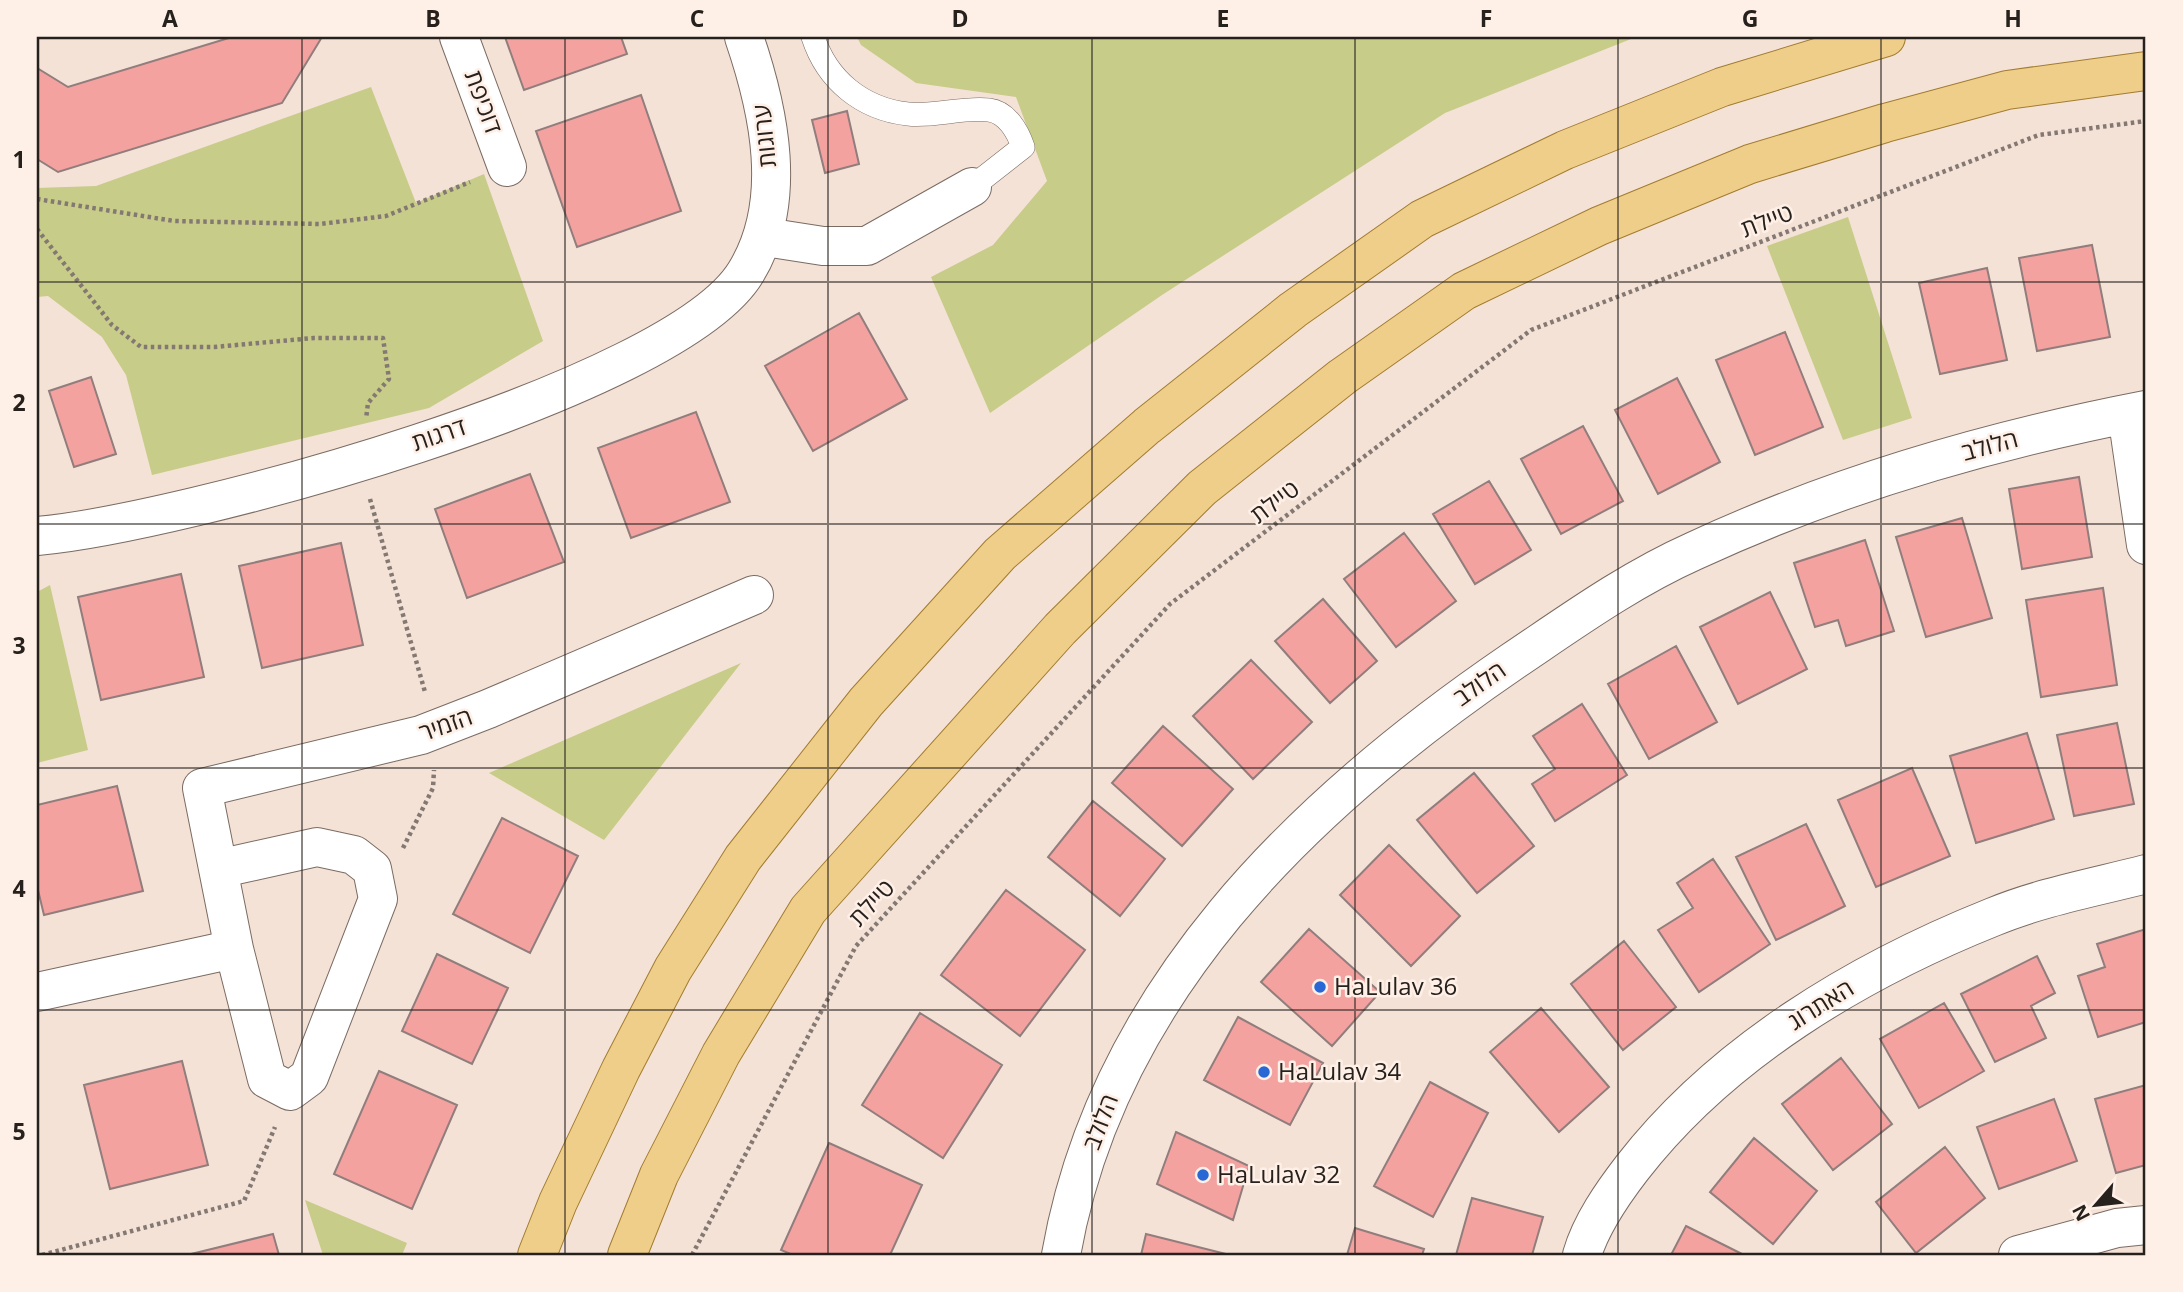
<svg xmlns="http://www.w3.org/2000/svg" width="2183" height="1292" font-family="'Open Sans',Heebo,sans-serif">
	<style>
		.green { fill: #c7cc89 }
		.building { fill: #f3a2a0; stroke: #917d7c; stroke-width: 2 }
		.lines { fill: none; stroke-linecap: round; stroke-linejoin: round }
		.service-casing { stroke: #7b6b62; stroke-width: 24 }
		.minor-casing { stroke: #7b6b62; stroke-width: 40 }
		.tertiary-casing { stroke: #7b6b62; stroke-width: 40 }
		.primary-casing { stroke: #a27c30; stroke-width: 40 }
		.path { stroke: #847972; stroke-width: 4.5; stroke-dasharray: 3.5 3.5; stroke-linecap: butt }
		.service { stroke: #fff; stroke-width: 23 }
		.minor { stroke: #fff; stroke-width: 38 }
		.tertiary { stroke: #fff; stroke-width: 38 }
		.primary { stroke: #efce89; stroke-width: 38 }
		.grid { fill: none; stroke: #27211d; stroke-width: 2; stroke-opacity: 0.55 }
		.poi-dot { fill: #2867d4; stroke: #fff0e7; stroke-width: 2.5 }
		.labels { text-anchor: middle; stroke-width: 5; stroke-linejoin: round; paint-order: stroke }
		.street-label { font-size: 24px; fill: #27211d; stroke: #fff0e7 }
		.poi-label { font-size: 24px; fill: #27211d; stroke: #fff0e7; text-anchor: start }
		.neatline { fill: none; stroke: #27211d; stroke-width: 2.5 }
		.grid-label { font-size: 23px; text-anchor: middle; font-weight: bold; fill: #27211d }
	</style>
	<rect width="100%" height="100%" fill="#f4e2d7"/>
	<path class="green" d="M857,37H1636L1445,113L1162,295L990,413L931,277L993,245L1047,181L1016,97L916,83L861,45Z
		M371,87L416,203L484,174L543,341L429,408L152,475L126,375L102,337L48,296L37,297V188L96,186Z
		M1848,217L1912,418L1843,440L1767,246Z
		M50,585L88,750L37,763V592Z
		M741,663L604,840L489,773Z
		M305,1200L407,1243L402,1255H323Z"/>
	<path class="building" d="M322,37L282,103L58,172L37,159V68L68,87L232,37Z
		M505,37H621L627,54L524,90Z
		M641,95L681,211L577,247L536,131Z
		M847,111L859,164L825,173L812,120Z
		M2092,245L2110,337L2037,351L2019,258Z
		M1987,268L2007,360L1940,374L1919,283Z
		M859,313L907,399L813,451L765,366Z
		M1785,332L1823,427L1755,455L1716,360Z
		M91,377L116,454L74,467L49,391Z
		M1677,378L1720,462L1658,494L1615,410Z
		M696,412L730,502L631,538L598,448Z
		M1583,426L1623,501L1561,534L1521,459Z
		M530,474L564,562L467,598L435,509Z
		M2079,477L2092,557L2022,569L2009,489Z
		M1489,481L1531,550L1475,584L1433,514Z
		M1962,518L1992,618L1926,637L1896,537Z
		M1404,533L1456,601L1396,647L1344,579Z
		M1865,540L1894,631L1846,646L1838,620L1815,627L1794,563Z
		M341,543L363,645L262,668L239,566Z
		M181,574L204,677L101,700L78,597Z
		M2103,588L2117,685L2041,697L2026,600Z
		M1770,592L1807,669L1738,704L1700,627Z
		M1323,599L1377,661L1330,703L1275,641Z
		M1676,646L1717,722L1649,759L1608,684Z
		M1251,660L1312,722L1253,779L1193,716Z
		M1582,704L1627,775L1555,821L1532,784L1555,769L1533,736Z
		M2117,723L2134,804L2074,816L2057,735Z
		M1163,726L1233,789L1182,846L1112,783Z
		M2027,733L2054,819L1976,843L1950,756Z
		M1912,768L1950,856L1876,887L1838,800Z
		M1474,773L1534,846L1477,893L1417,820Z
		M117,786L143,891L44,915L37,886V805Z
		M1093,801L1165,859L1120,916L1048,857Z
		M502,818L578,856L530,953L453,914Z
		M1806,824L1845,906L1776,940L1736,857Z
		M1389,845L1460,916L1411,966L1340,895Z
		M1713,859L1770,944L1699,992L1658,930L1693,908L1677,883Z
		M1006,890L1085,950L1020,1036L941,975Z
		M1309,929L1380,992L1332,1046L1261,982Z
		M2146,929V1022L2098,1037L2078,976L2105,967L2097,944Z
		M1624,941L1676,1007L1623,1050L1571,984Z
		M437,954L508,988L472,1064L402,1031Z
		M2037,956L2055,993L2031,1006L2046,1038L1995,1062L1961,994Z
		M1944,1003L1984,1071L1919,1108L1880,1039Z
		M1541,1008L1609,1087L1559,1132L1490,1052Z
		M920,1013L1002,1065L943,1158L862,1105Z
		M1238,1017L1323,1063L1290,1125L1204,1080Z
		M1841,1058L1892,1124L1833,1170L1782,1104Z
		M182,1061L208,1165L110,1189L84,1085Z
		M379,1071L457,1105L412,1209L334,1174Z
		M1430,1082L1488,1113L1433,1217L1374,1186Z
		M2146,1085V1165L2116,1173L2095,1099Z
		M2054,1099L2077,1161L1999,1189L1977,1127Z
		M1176,1132L1249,1166L1233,1220L1157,1184Z
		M1754,1138L1817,1191L1773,1244L1710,1192Z
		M829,1143L922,1185L890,1255H793L781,1250Z
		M1945,1147L1985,1198L1916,1253L1876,1202Z
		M1472,1198L1543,1217L1532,1255H1456Z
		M1686,1226L1744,1255H1671Z
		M1355,1228L1424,1249L1422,1255H1347Z
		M273,1234L279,1255H187Z
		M1146,1234L1230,1255H1141Z"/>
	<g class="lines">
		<defs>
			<path id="service" d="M813,37C827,80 862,109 908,114C934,117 962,107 989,110C1007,112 1018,132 1023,147L972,187"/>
			<path id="minor" d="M459,37L507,167
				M765,237L823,246H867L972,187
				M2127,414L2146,545
				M218,869L317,847L354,855L372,869L378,899L309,1077L290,1091L267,1079L234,949
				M37,992L234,949L202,788L421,735L488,709L754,595
				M1061,1255C1107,993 1302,805 1513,661C1571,622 1629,580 1694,551C1838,484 1991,440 2146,410
				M1582,1255C1591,1224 1612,1194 1632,1168C1722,1052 1858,971 1993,917C2041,897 2096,887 2146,874
				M2018,1255L2117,1228L2146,1225"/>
			<path id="tertiary" d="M37,536C177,524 675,390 746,272C789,202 769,110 744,37"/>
			<path id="primary" d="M537,1255L558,1202L621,1069L673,969L743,858L866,702L1000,554L1147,426L1293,310L1422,219L1565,150L1722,87L1886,37
				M627,1255L659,1175L721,1054L808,910L1060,629L1202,488L1342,377L1464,291L1599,226L1750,164L1885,123L2007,90L2146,71"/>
		</defs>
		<use href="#service" class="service-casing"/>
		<use href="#minor" class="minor-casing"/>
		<use href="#tertiary" class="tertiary-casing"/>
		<use href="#primary" class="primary-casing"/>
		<path class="path" d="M37,199L174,221L320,224L386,216L470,182
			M37,229L112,325L141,347H214L314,338H383L389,379L368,403L366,419
			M370,499L425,692
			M403,848L433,788L434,770
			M42,1255L244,1201L275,1127
			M692,1255L856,946L1170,604L1531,330L2039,135L2146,121"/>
		<use href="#service" class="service"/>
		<use href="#minor" class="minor"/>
		<use href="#tertiary" class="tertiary"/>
		<use href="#primary" class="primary"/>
	</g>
	<path class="grid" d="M302,37V1255M565,37V1255M828,37V1255M1092,37V1255M1355,37V1255M1618,37V1255M1881,37V1255M37,282H2146M37,524H2146M37,768H2146M37,1010H2146"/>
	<g class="poi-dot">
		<circle cx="1320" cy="987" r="7"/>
		<circle cx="1264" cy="1072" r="7"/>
		<circle cx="1203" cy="1175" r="7"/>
	</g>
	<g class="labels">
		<g class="street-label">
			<text transform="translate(483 102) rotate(70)" y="8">דוכיפת</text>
			<text transform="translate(765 136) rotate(-96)" y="8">ערוגות</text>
			<text transform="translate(1767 221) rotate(-21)" y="8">טיילת</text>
			<text transform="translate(439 435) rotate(-19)" y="8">דרגות</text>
			<text transform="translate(1990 446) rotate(-15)" y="8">הלולב</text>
			<text transform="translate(1275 502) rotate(-37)" y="8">טיילת</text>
			<text transform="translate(1480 684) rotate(-35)" y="8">הלולב</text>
			<text transform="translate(446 725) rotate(-20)" y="8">הזמיר</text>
			<text transform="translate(872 903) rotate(-47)" y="8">טיילת</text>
			<text transform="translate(1821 1005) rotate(-32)" y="8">האתרוג</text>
			<text transform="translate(1101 1122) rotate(-69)" y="8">הלולב</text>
		</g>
		<g class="poi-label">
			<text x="1334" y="995">HaLulav 36</text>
			<text x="1278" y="1080">HaLulav 34</text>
			<text x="1217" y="1183">HaLulav 32</text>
		</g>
	</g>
	<rect width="2183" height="1292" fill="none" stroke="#fff0e7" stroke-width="77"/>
	<g transform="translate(2096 1205) rotate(242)" stroke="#fff0e7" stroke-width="5" paint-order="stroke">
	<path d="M0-5L12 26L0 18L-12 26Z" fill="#27211d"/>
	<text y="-10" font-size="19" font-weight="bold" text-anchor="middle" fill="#27211d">N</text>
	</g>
	<rect x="38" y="38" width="2106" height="1216" class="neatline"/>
	<g class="grid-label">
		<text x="170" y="27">A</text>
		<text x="433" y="27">B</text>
		<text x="697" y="27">C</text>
		<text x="960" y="27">D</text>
		<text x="1223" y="27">E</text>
		<text x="1486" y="27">F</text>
		<text x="1750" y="27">G</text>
		<text x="2013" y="27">H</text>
		<text x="19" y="168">1</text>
		<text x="19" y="411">2</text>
		<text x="19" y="654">3</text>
		<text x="19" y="897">4</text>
		<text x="19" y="1140">5</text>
	</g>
</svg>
